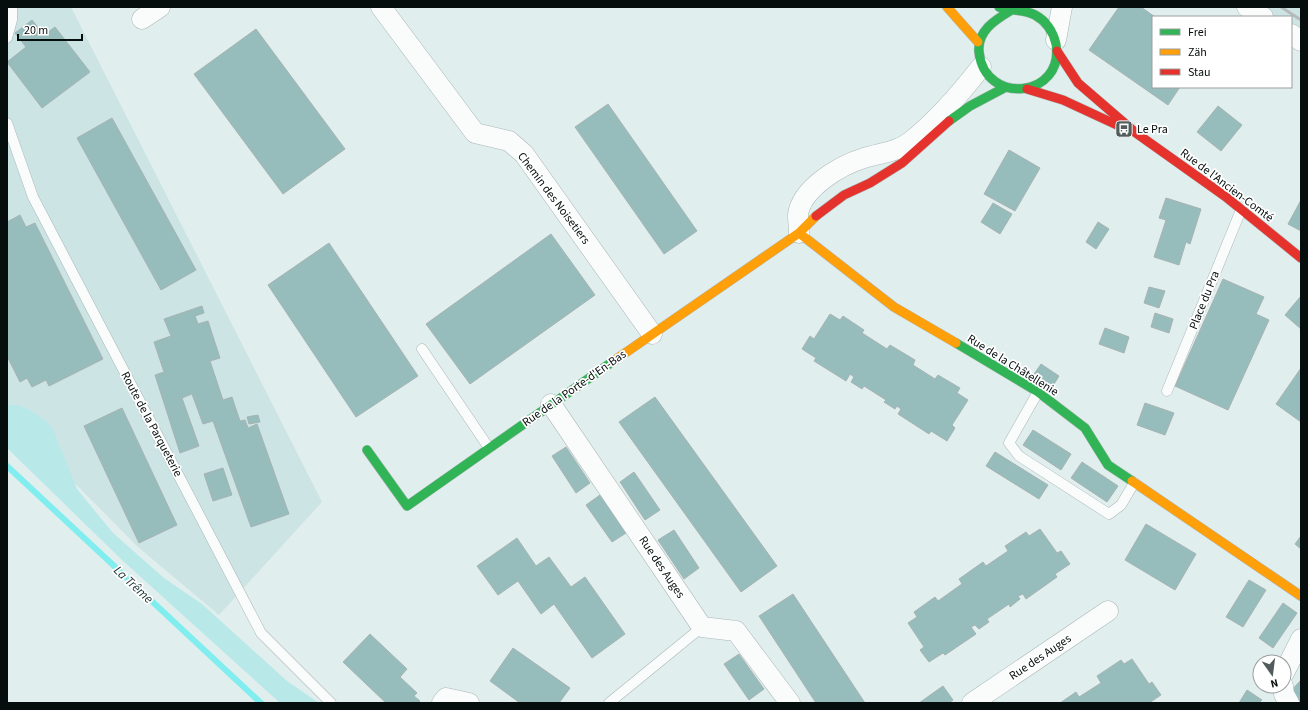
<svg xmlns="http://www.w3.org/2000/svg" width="1308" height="710" font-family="'Source Sans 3',sans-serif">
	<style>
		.built { fill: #cce4e4 }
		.green { fill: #b9e8e8 }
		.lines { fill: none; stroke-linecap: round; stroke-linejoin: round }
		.stream { stroke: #82edee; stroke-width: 6 }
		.building { fill: #96bcbc; stroke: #a8b3b3 }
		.lane-casing { stroke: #abb6b6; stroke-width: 11 }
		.street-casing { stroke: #abb6b6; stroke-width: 21 }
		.fast-casing { stroke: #abb6b6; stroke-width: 10 }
		.slow-casing { stroke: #abb6b6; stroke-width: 10 }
		.jam-casing { stroke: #abb6b6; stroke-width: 10 }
		.lane { stroke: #fafcfc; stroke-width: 10 }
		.street { stroke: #fafcfc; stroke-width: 20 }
		.fast { stroke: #30b455; stroke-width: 9 }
		.slow { stroke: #ff9f0a; stroke-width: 9 }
		.jam { stroke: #e5322d; stroke-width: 9 }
		.rail { stroke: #b7baba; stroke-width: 3 }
		.labels { text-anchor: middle; stroke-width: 3.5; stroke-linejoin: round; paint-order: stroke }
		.poi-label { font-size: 12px; fill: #050d0d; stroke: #fff; text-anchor: start }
		.street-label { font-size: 12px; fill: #050d0d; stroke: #fff }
		.water-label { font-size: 13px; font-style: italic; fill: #193131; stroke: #fff }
	</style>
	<rect width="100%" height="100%" fill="#e1eeee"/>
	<path class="built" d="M7,7H71L322,502L219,615L138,547L7,415Z
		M1253,7H1300L1301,38L1291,31V17H1269Z"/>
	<path class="green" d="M7,405H17L28,409L45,420L53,429L77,489L113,533L164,578L202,604L287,681L319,703H280L122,560L7,448Z"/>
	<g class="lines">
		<path class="stream" d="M7,466L261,703"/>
	</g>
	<path class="building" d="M1119,7H1141L1155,17H1153V87H1180L1168,105L1089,50Z
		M32,20L44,35L55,27L90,72L42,108L7,62L26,47L15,33Z
		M256,29L345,149L283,194L194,74Z
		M608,104L697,231L664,254L575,127Z
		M1218,106L1242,125L1221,151L1197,132Z
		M112,118L196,270L161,290L77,138Z
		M1009,150L1040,168L1015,211L984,194Z
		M1166,198L1201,209L1190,244L1186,242L1179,265L1154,257L1166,220L1159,218Z
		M1301,200V231L1288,224Z
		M993,203L1012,214L1000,234L981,222Z
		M20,215L26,227L35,223L103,359L49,386L46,380L32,387L27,378L20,382L7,356V222Z
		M1098,222L1109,229L1096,249L1086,242Z
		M551,234L595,295L470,384L426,324Z
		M329,243L418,376L356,417L268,285Z
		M1223,279L1264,297L1256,314L1269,320L1228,410L1175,386Z
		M1149,287L1165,291L1159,308L1144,303Z
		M1301,296V329L1285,315Z
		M202,306L204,313L195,316L198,324L208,321L220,358L210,361L223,400L232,397L240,421L245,420L248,428L257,424L289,514L251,527L213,421L203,424L192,394L182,398L199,446L180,453L155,375L164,372L154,342L171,336L164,319Z
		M1155,313L1173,319L1169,333L1151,327Z
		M830,314L840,320L843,316L864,330L862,333L887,349L890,345L915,360L913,365L935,379L938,375L960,388L957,393L968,400L952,425L955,428L947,441L931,431L929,434L898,414L901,409L897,406L895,409L884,402L886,400L864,386L862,389L851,382L854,377L850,374L846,381L814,361L816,358L802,349L810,336L814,339Z
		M1105,328L1129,337L1124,353L1099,344Z
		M1041,364L1059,376L1051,389L1032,377Z
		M1301,368V422L1276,404Z
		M655,397L777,566L741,592L619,422Z
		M1145,403L1174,413L1165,435L1137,425Z
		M122,408L177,525L139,543L84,426Z
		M258,415L260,422L249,424L247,417Z
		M1033,430L1071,454L1061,470L1023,445Z
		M566,447L590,483L576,493L552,456Z
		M995,452L1048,485L1039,499L986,466Z
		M1082,462L1118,486L1107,502L1071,478Z
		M223,468L232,495L213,501L204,474Z
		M634,472L660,510L645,520L620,482Z
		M600,495L626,533L612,542L586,505Z
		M1146,524L1196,554L1175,590L1125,560Z
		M1040,529L1057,553L1061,551L1070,564L1055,574L1057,577L1026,599L1023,594L1018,596L1020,599L1010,607L1009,604L987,619L989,622L979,629L975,625L971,627L976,634L945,655L943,653L929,662L920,650L924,647L908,623L917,617L914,612L935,597L938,601L962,584L959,579L983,562L986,566L1008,551L1005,546L1026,532L1029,536Z
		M674,530L699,568L684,579L658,540Z
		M1301,536V549L1295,544Z
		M517,538L536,566L549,557L571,587L585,577L625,634L592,658L554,604L541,614L518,581L498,595L477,566Z
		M1249,580L1266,590L1243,627L1226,617Z
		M793,594L865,703H816L759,616Z
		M1283,603L1297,613L1273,648L1259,638Z
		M370,634L407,669L400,677L417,693L414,696L420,701L418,703H386L343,662Z
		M513,648L570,688L559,703H520L490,681Z
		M739,654L764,689L749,700L724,664Z
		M1132,659L1149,684L1152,682L1161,695L1149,703H1060L1076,692L1079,697L1101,683L1097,676L1121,660L1124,664Z
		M1301,680V703H1297L1288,694Z
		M943,686L953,700L949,703H919Z
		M1247,690L1262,700L1259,703H1239Z"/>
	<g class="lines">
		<defs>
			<path id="lane" d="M7,38L12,20V7
				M7,123L33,197L261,633L331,703
				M422,349L489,448
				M1167,391L1241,210
				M1038,392L1009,443L1019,456L1109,514L1121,505L1134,483
				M609,703L702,627"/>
			<path id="street" d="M381,7L475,133L509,141L524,154L652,334
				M1247,7L1263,17
				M142,19L160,7
				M1291,34L1301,41
				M1056,40L1062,7
				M799,233C799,227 798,220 798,215C801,188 841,165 864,158C880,153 897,152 910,142C937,121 960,94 981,67
				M551,404L702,627L736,631L790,703
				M1284,673L1301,639
				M1283,686L1284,694L1289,703
				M442,703L446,698L469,703
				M972,703L1108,611"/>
			<path id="fast" d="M999,7C1010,11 1024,9 1035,15C1046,21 1053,31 1056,44C1065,97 985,107 979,52C977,31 995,20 1010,11
				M949,121L970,106L1004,88
				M956,343L1038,392L1085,428L1108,465L1132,481
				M367,450L407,506L615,360"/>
			<path id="slow" d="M947,7L978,42
				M799,233L894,307L956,343
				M615,360L799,233L816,216
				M1132,481L1301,596"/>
			<path id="jam" d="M1057,51L1078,83L1136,133L1226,197L1301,258
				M1027,89L1063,100L1117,125
				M816,216L844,195L870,183L902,163L949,121"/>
		</defs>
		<use href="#lane" class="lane-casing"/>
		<use href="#street" class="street-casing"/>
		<use href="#fast" class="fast-casing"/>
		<use href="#slow" class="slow-casing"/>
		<use href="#jam" class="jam-casing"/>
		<use href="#lane" class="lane"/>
		<use href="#street" class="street"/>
		<use href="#fast" class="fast"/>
		<use href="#slow" class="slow"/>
		<use href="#jam" class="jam"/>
		<path class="rail" d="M1281,7L1301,20"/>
	</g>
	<defs>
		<symbol id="bus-square" viewBox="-11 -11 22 22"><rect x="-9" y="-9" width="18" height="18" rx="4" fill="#525c5c" stroke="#fff"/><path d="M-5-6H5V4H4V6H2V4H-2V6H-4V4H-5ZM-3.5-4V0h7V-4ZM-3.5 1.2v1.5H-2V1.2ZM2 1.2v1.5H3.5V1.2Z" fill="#fff"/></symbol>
	</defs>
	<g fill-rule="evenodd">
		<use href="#bus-square" x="1114" y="119" width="20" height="20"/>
	</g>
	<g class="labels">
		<g class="poi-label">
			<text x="1137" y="133">Le Pra</text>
		</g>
		<g class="street-label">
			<text transform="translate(1227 185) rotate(37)" y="4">Rue de l'Ancien-Comté</text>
			<text transform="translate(554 198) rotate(53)" y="4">Chemin des Noisetiers</text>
			<text transform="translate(1204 300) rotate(-68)" y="4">Place du Pra</text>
			<text transform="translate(1013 365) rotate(32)" y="4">Rue de la Châtellenie</text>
			<text transform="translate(574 388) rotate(-35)" y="4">Rue de la Porte-d'En-Bas</text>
			<text transform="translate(152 424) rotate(62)" y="4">Route de la Parqueterie</text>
			<text transform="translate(662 567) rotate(56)" y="4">Rue des Auges</text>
			<text transform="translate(1040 657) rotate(-34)" y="4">Rue des Auges</text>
		</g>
		<g class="water-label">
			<text transform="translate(134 584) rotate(43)" y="5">La Trême</text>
		</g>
	</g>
	<rect width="1308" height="710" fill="none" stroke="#050d0d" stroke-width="16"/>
	<rect x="1152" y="16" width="140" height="72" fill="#ffffff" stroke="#9b9e9e"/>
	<rect x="1160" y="29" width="20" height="6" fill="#30b455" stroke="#9b9e9e"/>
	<text x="1188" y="36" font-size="12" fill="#050d0d">Frei</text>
	<rect x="1160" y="49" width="20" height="6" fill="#ff9f0a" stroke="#9b9e9e"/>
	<text x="1188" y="56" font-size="12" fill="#050d0d">Zäh</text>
	<rect x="1160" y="69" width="20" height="6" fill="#e5322d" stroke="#9b9e9e"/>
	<text x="1188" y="76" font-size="12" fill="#050d0d">Stau</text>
	<g transform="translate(1272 674) rotate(166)"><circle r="19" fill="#ffffff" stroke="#9b9e9e"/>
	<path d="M0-3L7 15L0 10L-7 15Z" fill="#525c5c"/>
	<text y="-6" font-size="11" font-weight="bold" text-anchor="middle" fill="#050d0d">N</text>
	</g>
	<path d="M18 34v6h64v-6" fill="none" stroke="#050d0d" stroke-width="2"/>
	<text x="24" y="34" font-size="12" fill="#050d0d" stroke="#ffffff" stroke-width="3" paint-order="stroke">20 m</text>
</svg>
